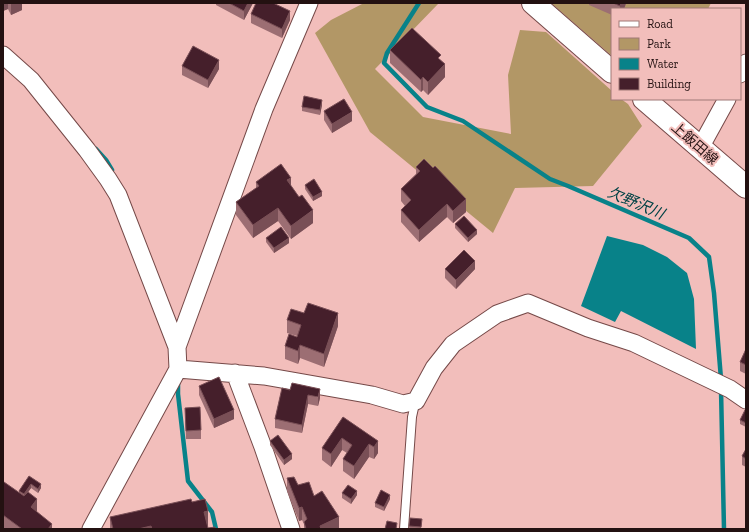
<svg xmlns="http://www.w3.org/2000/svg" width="749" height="532" font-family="'Zilla Slab','Noto Sans JP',serif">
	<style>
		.green { fill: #b29766 }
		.water { fill: #088289 }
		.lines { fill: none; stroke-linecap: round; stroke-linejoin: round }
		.stream { stroke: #088289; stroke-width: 4.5 }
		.service-casing { stroke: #754948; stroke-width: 10 }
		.minor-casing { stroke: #754948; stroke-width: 19 }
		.secondary-casing { stroke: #754948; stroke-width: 24 }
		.service { stroke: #fff; stroke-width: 8 }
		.minor { stroke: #fff; stroke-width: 17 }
		.secondary { stroke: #fff; stroke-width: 22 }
		.wall { fill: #9c6e73 }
		.shaded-wall { fill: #794f56 }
		.building { fill: #451f2b; stroke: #794f56 }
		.labels { text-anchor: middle; stroke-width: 4; stroke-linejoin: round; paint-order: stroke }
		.street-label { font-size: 14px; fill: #231111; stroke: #f2bebb }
		.water-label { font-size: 15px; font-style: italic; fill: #004245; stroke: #f2bebb }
	</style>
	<rect width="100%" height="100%" fill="#f2bebb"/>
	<path class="green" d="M364,3H439L375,69L423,117L511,134L508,75L520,30L546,32L612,91V99H621L628,104L642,126L593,186L515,188L493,233L370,132L315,33L331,20Z
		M551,3H711L708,9H612V56Z"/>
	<path class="water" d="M607,236L643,245L667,257L687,273L694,299L696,349L621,311L615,322L581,306Z"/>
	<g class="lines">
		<path class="stream" d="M419,3L387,53L384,63L427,107L463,121L550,179L568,186L689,238L709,257L714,293L721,379
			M96,149L106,160L112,170
			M178,383V394L188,481L212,512L216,529
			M721,389L724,529"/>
		<defs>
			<path id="service" d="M404,529L412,417L414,408L412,402"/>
			<path id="minor" d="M3,55L31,80L87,150L108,179L118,195L177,347L178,369L91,529
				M740,74L746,63
				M700,148L727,99
				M177,347L264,109L309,3
				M178,369L264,376L372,395L403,404L416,401L434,368L453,344L497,314L528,303L588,328L634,343L730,389L746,400
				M235,373L263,447L291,529"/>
			<path id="secondary" d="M533,3L612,72
				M644,99L746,187"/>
		</defs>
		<use href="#service" class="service-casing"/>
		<use href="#minor" class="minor-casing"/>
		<use href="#secondary" class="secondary-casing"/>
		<use href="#service" class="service"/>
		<use href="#minor" class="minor"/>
		<use href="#secondary" class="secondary"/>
	</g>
	<path class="wall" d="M3,3H22V10L11,15L8,9L3,11Z
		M216,3H253L244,20L216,5Z
		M589,3H626V4L624,9H612V15L589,5Z
		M251,14L290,20L282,38L251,23Z
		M390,50L441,60L445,77L428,95L423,90L421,92L390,63Z
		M182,66L219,69L208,88L182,75Z
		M322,105L320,115L302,111V107Z
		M324,111L352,121L332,133L324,120Z
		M416,167L466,212L453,223L447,217L419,242L401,222V210L405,206L401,201V189L416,174Z
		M256,182L291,186L299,197L313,223L291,239L278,221L253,238L236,215V202L256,188Z
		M305,185L322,196L313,201L305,189Z
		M455,224L477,234L468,242L455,228Z
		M266,238L289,243L274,253L266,242Z
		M445,269H475L456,289L445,278Z
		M287,320L338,326L324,367L300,358L298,364L285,359V346L297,337V336L287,333Z
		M746,349V374L740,371V362Z
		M199,386L234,419L214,428L199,395Z
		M282,388L320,398L318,406L308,404L302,433L275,428V419Z
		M185,408L201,430V439H186Z
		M746,410V427L740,424V420Z
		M343,417L378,441V453L374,459L369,457L354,479L343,471V459L347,453L342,450L331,467L322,460V448Z
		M270,441L292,459L284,465L270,445Z
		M746,449V467L742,465V456Z
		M29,476L41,488L38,493L31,488L28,492L37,512L52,529H5L3,527V483L19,493V491Z
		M287,478L314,496L339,529H304V524L302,520L299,521L287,491Z
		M342,493L357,495L351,504L342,498Z
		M390,499L384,511L375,507V503Z
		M192,502L208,527V528L215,529H110V517Z
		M410,518L422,523L421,529H409Z"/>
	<path class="shaded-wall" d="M3,3H8V9L3,11Z
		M11,3H22V10L11,15Z
		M248,3H253L244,20V11Z
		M621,3H626L624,9H620V6Z
		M290,11V20L282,38V29Z
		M219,60V69L208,88V80Z
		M445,64V77L428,95V82Z
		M423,77V90L421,92V80Z
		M322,100V105L320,115V110Z
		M352,112V121L332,133V124Z
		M291,178V190L287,180Z
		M322,192V196L313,201V197Z
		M466,199V212L453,223V211Z
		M447,204V217L419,242V230Z
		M278,208V221L253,238V225Z
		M313,210V223L291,239V226Z
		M477,230V234L468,242V238Z
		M289,238V243L274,253V248Z
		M475,261V269L456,289V280Z
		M338,313V326L324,367V354Z
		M300,345V358L298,364V351Z
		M320,389V398L318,406V397Z
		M308,395V404L302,433V425Z
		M234,410V419L214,428V419Z
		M342,438V450L331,467V454Z
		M378,441V453L374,459V447Z
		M369,444V457L354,479V466Z
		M292,454V459L284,465V460Z
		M31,484V488L24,498V494Z
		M41,484V488L38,493V489Z
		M357,491V495L351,504V499Z
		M390,495V499L384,511V507Z
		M37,499V512L31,507Z
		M302,507V520L299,521V508Z
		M208,511V527L204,528V512Z
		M339,517V529H320V526Z
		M52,524V529H48Z
		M151,526V529H138Z"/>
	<path class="building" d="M229,3H248L244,11Z
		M256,3H273L290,11L282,29L251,14Z
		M613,3H621L620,6Z
		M412,28L441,55L438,58L445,64L428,82L423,77L421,80L390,50Z
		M193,46L219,60L208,80L182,66Z
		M304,96L322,100L320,110L302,107Z
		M344,99L352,112L332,124L324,111Z
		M424,159L433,168L435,166L466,199L453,211L447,204L419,230L401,210L411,200L401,189L420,171L416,167Z
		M281,164L291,178L287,180L299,197L302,195L313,210L291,226L278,208L253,225L236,202L259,186L256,182Z
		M314,179L322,192L313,197L305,185Z
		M464,216L477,230L468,238L455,224Z
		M281,227L289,238L274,248L266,238Z
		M464,250L475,261L456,280L445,269Z
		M308,303L338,313L324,354L300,345L298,351L285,346L289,334L297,337L301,325L287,320L291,309L304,313Z
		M746,349V365L740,362Z
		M219,377L234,410L214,419L199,386Z
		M292,383L320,389L318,397L308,395L302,425L275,419L282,388L290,390Z
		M200,407L201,430L186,431L185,408Z
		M745,410H746V423L740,420Z
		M343,417L378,441L374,447L369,444L354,466L343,459L352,445L342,438L331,454L322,448Z
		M278,435L292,454L284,460L270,441Z
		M746,449V459L742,456Z
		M29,476L41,484L38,489L31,484L24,494L19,491Z
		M294,477L298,485L309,482L314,496L322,491L339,517L320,526L321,529H306L304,522L307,519L302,507L299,508L287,478Z
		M4,482L24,496L28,492L37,499L31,507L52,524L48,529H22L3,515V483Z
		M348,485L357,491L351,499L342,493Z
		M381,490L390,495L384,507L375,503Z
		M191,499L192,502L205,499L208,511L204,512L208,528L215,527V529H152L151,526L138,529H113L110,517Z
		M410,518L422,519L421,527L409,526Z
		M387,521L397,523L396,529H385Z"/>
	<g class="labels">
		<g class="street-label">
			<text transform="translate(695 143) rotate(41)" y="5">上飯田線</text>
		</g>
		<g class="water-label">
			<text transform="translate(636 203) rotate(23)" y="5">欠野沢川</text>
		</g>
	</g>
	<rect width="749" height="532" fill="none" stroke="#231111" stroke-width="8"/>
	<rect x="611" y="8" width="130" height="92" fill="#f2bebb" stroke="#9f7977"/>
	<rect x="619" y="21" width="20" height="6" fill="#ffffff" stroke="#9f7977"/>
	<text x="647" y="28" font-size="12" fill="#231111">Road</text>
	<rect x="619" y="38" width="20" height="12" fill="#b29766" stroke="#9f7977"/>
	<text x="647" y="48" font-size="12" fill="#231111">Park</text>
	<rect x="619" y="58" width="20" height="12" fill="#088289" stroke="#9f7977"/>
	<text x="647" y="68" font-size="12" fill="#231111">Water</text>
	<rect x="619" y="78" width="20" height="12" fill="#451f2b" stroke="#9f7977"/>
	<text x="647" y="88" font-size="12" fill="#231111">Building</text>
</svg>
